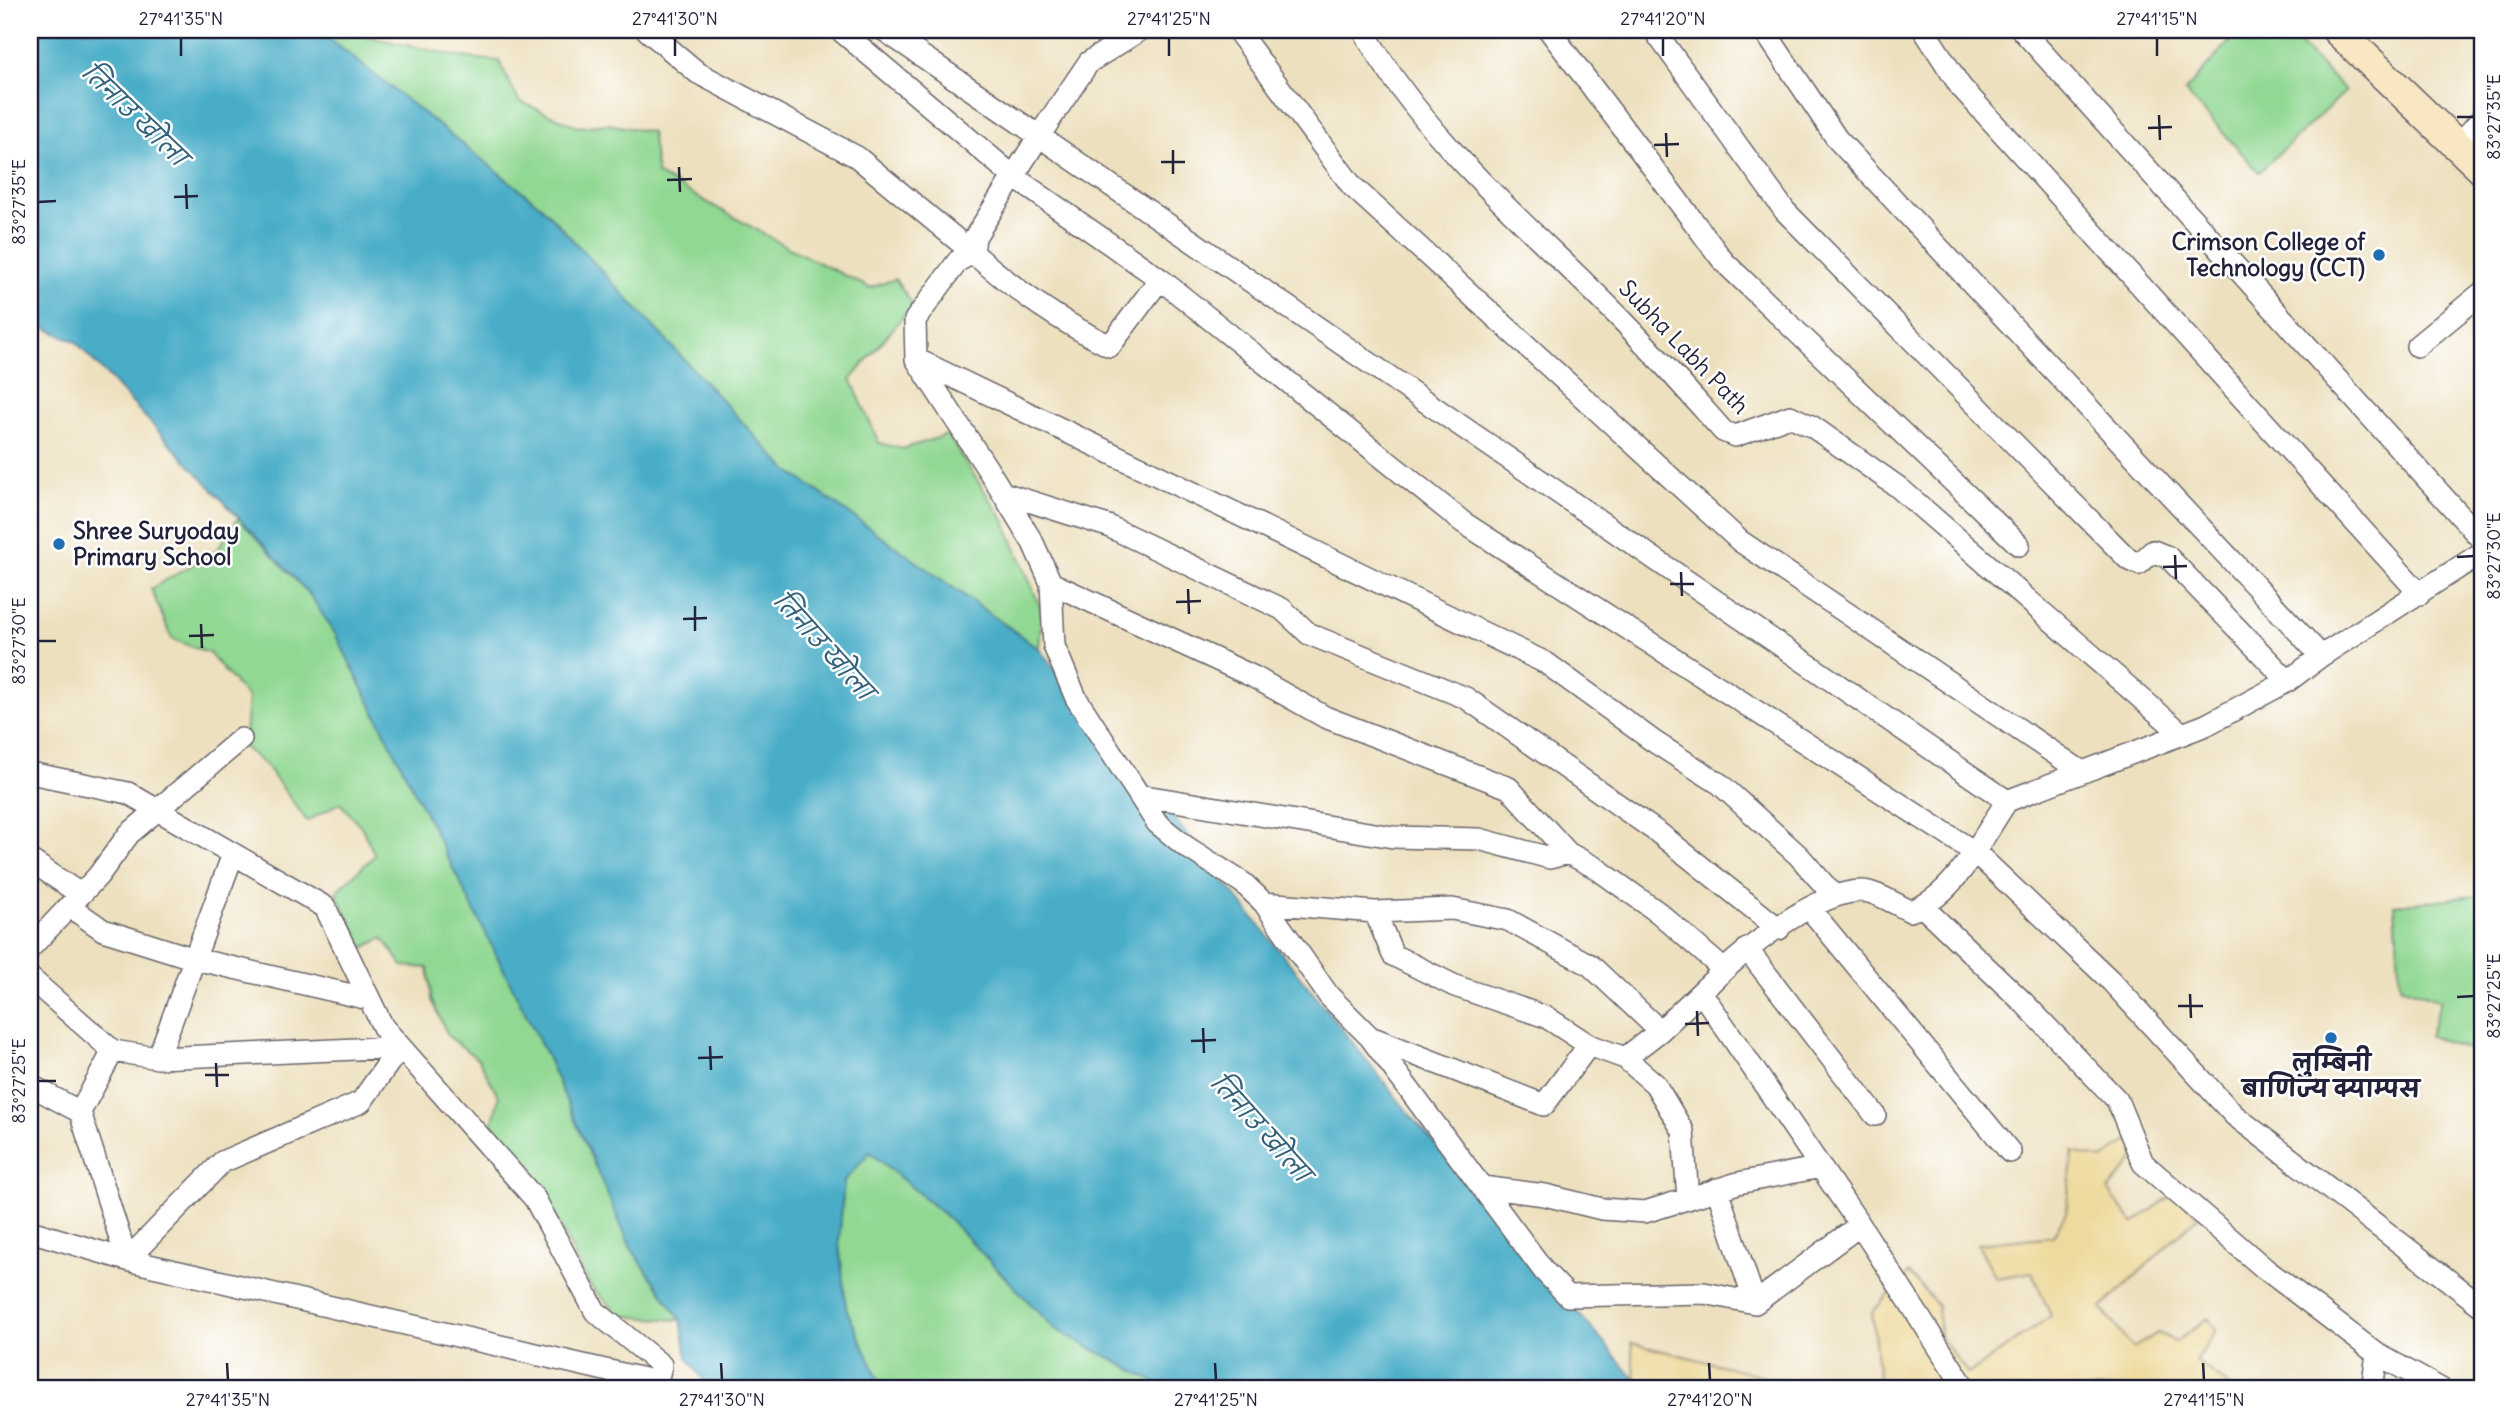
<svg xmlns="http://www.w3.org/2000/svg" width="2513" height="1419" font-family="Delius,'Playpen Sans Deva',sans-serif">
	<style>
		.green { fill: #91d893; stroke: #5a7d67; stroke-width: 2 }
		.sand { fill: #eeda9e; stroke: #887e6c; stroke-width: 2 }
		.water { fill: #48adc7; stroke: #356881; stroke-width: 2 }
		.lines { fill: none; stroke-linecap: round; stroke-linejoin: round }
		.street-casing { stroke: #696469; stroke-width: 24 }
		.secondary-casing { stroke: #696469; stroke-width: 33 }
		.street { stroke: #fff; stroke-width: 21 }
		.secondary { stroke: #f9e7c3; stroke-width: 30 }
		.ticks { fill: none; stroke: #22223b; stroke-width: 2.5 }
		.poi-dot { fill: #1f6fb2; stroke: #fff; stroke-width: 2.5 }
		.labels { text-anchor: middle; stroke-width: 5; stroke-linejoin: round; paint-order: stroke }
		.poi-label { font-size: 23px; font-weight: bold; fill: #22223b; stroke: #fff; text-anchor: end }
		.street-label { font-size: 23px; fill: #22223b; stroke: #fff }
		.water-label { font-size: 24px; font-style: italic; fill: #33617a; stroke: #fff }
		.neatline { fill: none; stroke: #22223b; stroke-width: 2.5 }
		.ticks-label { font-size: 18px; text-anchor: middle; fill: #22223b }
	</style>
	<rect width="100%" height="100%" fill="#fff"/>
	<filter id="ink" filterUnits="userSpaceOnUse"><feTurbulence type="fractalNoise" baseFrequency=".0143" numOctaves="2"/><feDisplacementMap in="SourceGraphic" scale="14" xChannelSelector="R" yChannelSelector="G"/><feConvolveMatrix kernelMatrix="1 2 1 2 8 2 1 2 1" color-interpolation-filters="sRGB"/></filter>
	<filter id="wash" filterUnits="userSpaceOnUse"><feTurbulence type="fractalNoise" baseFrequency=".00686" numOctaves="4" result="noise"/><feDisplacementMap in="SourceGraphic" scale="28" xChannelSelector="R" yChannelSelector="G"/><feGaussianBlur stdDeviation="1.57" result="paint"/><feColorMatrix in="noise" values="0 0 0 0 0 0 0 0 0 0 0 0 0 0 0 0 0 1.4 0 .05"/><feComposite in="paint" operator="in"/></filter>
	<g filter="url(#wash)">
		<rect width="100%" height="100%" fill="#ede0be"/>
		<path class="green" d="M318,30H339L460,57L499,61L519,101L578,127L608,124L651,132L657,174L789,248L870,288L895,279L913,305L851,379L879,443L902,449L947,435L1005,522L1042,611L1039,649L785,468L542,207Z
			M2240,30H2286L2346,91L2259,172L2185,91Z
			M238,518L310,595L336,635L546,1054L631,1248L681,1320L621,1316L590,1286L556,1218L491,1129L499,1097L479,1060L448,1036L432,1000L428,968L403,966L383,938L363,948L336,892L375,855L361,826L340,803L307,821L266,766L244,747L248,698L209,653L172,639L151,589L217,550Z
			M2483,895V1054L2429,1036L2441,1000L2400,986L2395,905Z
			M870,1152L947,1217L1055,1329L1168,1389H883L846,1308L839,1242L844,1181Z"/>
		<path class="sand" d="M2129,1140L2138,1154L2108,1190L2133,1223L2174,1194L2199,1216L2101,1308L2133,1348L2158,1333L2176,1342L2208,1318L2216,1331L2196,1361L2234,1389H1880L1872,1312L1909,1273L1938,1306L1940,1336L1968,1374L2051,1316L2032,1272L1996,1278L1978,1244L2053,1236L2066,1213L2073,1152L2103,1159Z
			M1631,1343L1817,1389H1652L1636,1381Z"/>
		<path class="water" d="M30,30H318L542,207L785,468L1039,649L1412,1117L1636,1381L1652,1389H1168L1055,1329L947,1217L870,1152L844,1181L839,1242L846,1308L883,1389H710L687,1357L681,1320L631,1248L546,1054L336,635L310,595L76,342L30,321Z"/>
	</g>
	<g filter="url(#ink)">
		<g class="lines">
			<defs>
				<path id="street" d="M647,30L698,73L857,157L973,253L975,237L1039,136L2007,801C1983,836 1954,898 1910,911C1897,905 1874,890 1860,891C1817,893 1755,942 1724,970L1659,913L1596,868L1568,853L1509,788L1325,717L1254,677L1051,583L1033,543L994,479L916,359L915,320L958,261L973,253C1018,292 1057,320 1110,346L1160,279
					M840,30L1014,177L1160,279L1464,523L1976,853L2111,981L2234,1115L2483,1307
					M884,30L1039,136L1089,62L1140,30
					M1237,30L1352,186L1740,541L2082,772
					M1363,30C1427,144 1532,228 1622,320C1657,356 1690,394 1723,431L1735,436L1790,416L1813,427L1898,487L2181,733
					M1549,30L1724,262L2019,545
					M1654,30L1785,211L2128,559L2139,564L2153,551L2168,557L2288,681
					M1764,30L1837,139L2321,656
					M1924,30L1960,86L2420,594
					M2022,30L2483,541
					M2458,146L2483,117
					M2417,346L2483,292
					M916,359L1546,663L1653,741L1720,784L1799,856L1834,896
					M1003,493L1108,526L1282,609L1309,634L1466,698L1660,834L1779,929
					M1051,583L1054,646L1076,698L1157,823L1185,846L1243,883L1264,903L1329,996L1370,1037L1544,1105L1589,1045L1625,1058L1660,1031L1724,970
					M30,773L128,793L325,907L383,1027L535,1199L595,1311L661,1365L657,1382L662,1389
					M1139,795L1393,837L1479,839L1550,858L1568,853
					M2007,801L2206,725L2288,681L2321,656L2483,552
					M30,860L80,894
					M1264,903L1375,912L1452,909L1508,920L1590,965L1660,1031
					M69,906L103,930L195,959L369,999
					M1923,907L2024,1003L2117,1100L2143,1163L2264,1268L2377,1354L2441,1389
					M1810,909L2010,1152
					M1375,912L1393,955L1455,986L1546,1017L1589,1045
					M30,948L98,876L129,834L241,739
					M1747,949L1875,1115
					M30,978L113,1051L158,1058L400,1047
					M1701,992L1860,1225L1963,1385
					M1370,1037L1544,1271L1568,1296L1704,1293L1755,1303L1860,1225
					M158,1058L233,854
					M1625,1058L1655,1084L1683,1131L1688,1199
					M30,1085L80,1112L127,1260
					M80,1112L113,1051
					M1482,1187L1545,1195L1602,1209L1645,1212L1738,1183L1821,1167
					M1717,1189L1755,1303
					M30,1231L127,1260L657,1382
					M127,1260L222,1162L361,1102L400,1047
					M2372,1389L2377,1354"/>
				<path id="secondary" d="M2337,30L2483,170"/>
			</defs>
			<use href="#street" class="street-casing"/>
			<use href="#secondary" class="secondary-casing"/>
			<use href="#street" class="street"/>
			<use href="#secondary" class="secondary"/>
		</g>
	</g>
	<path class="ticks" d="M181,38V56M675,38V56M1169,38V56M1663,38V56M2157,38V56M2159,115L2160,140M2457,117H2474M2148,128L2172,127M1666,133L1667,157M1654,145L1679,144M1173,150V174M1161,162H1185M679,167L680,192M667,180L692,179M186,184L187,209M174,197L198,196M38,202L56,201M2175,555L2176,579M2457,557L2474,556M2163,567L2187,566M1681,572L1682,596M1670,584H1694M1188,589L1189,614M1176,602L1201,601M695,606V631M683,619L707,618M201,624L202,648M189,636L214,635M38,641H56M2190,994L2191,1018M2457,997L2474,996M2178,1006H2203M1697,1011L1698,1036M1685,1024L1709,1023M1203,1028L1204,1053M1191,1041L1216,1040M710,1046L711,1070M698,1058L723,1057M216,1063L217,1087M205,1075H229M38,1081H56M227,1363L228,1380M721,1363L722,1380M1215,1363L1216,1380M1709,1363L1710,1380M2203,1363L2204,1380"/>
	<g class="poi-dot">
		<circle cx="2379" cy="255" r="7"/>
		<circle cx="59" cy="544" r="7"/>
		<circle cx="2331" cy="1038" r="7"/>
	</g>
	<g class="labels">
		<g class="poi-label">
			<text x="2365" y="250">Crimson College of<tspan x="2365" dy="26">Technology (CCT)</tspan></text>
			<text x="73" y="539" text-anchor="start">Shree Suryoday<tspan x="73" dy="26">Primary School</tspan></text>
			<text x="2331" y="1071" text-anchor="middle">लुम्बिनी<tspan x="2331" dy="26">बाणिज्य क्याम्पस</tspan></text>
		</g>
		<g class="street-label">
			<text transform="translate(1684 347) rotate(46)" y="8">Subha Labh Path</text>
		</g>
		<g class="water-label">
			<text transform="translate(134 115) rotate(44)" y="8">तिनाउ खोला</text>
			<text transform="translate(823 646) rotate(48)" y="8">तिनाउ खोला</text>
			<text transform="translate(1260 1128) rotate(48)" y="8">तिनाउ खोला</text>
		</g>
	</g>
	<rect width="2513" height="1419" fill="none" stroke="#fff" stroke-width="77"/>
	<rect x="38" y="38" width="2436" height="1342" class="neatline"/>
	<g class="ticks-label">
		<text x="181" y="25">27°41'35"N</text>
		<text x="675" y="25">27°41'30"N</text>
		<text x="1169" y="25">27°41'25"N</text>
		<text x="1663" y="25">27°41'20"N</text>
		<text x="2157" y="25">27°41'15"N</text>
		<text transform="translate(2494 117) rotate(-90)" y="6">83°27'35"E</text>
		<text transform="translate(19 202) rotate(-90)" y="6">83°27'35"E</text>
		<text transform="translate(2494 556) rotate(-90)" y="6">83°27'30"E</text>
		<text transform="translate(19 641) rotate(-90)" y="6">83°27'30"E</text>
		<text transform="translate(2494 996) rotate(-90)" y="6">83°27'25"E</text>
		<text transform="translate(19 1081) rotate(-90)" y="6">83°27'25"E</text>
		<text x="228" y="1406">27°41'35"N</text>
		<text x="722" y="1406">27°41'30"N</text>
		<text x="1216" y="1406">27°41'25"N</text>
		<text x="1710" y="1406">27°41'20"N</text>
		<text x="2204" y="1406">27°41'15"N</text>
	</g>
</svg>
